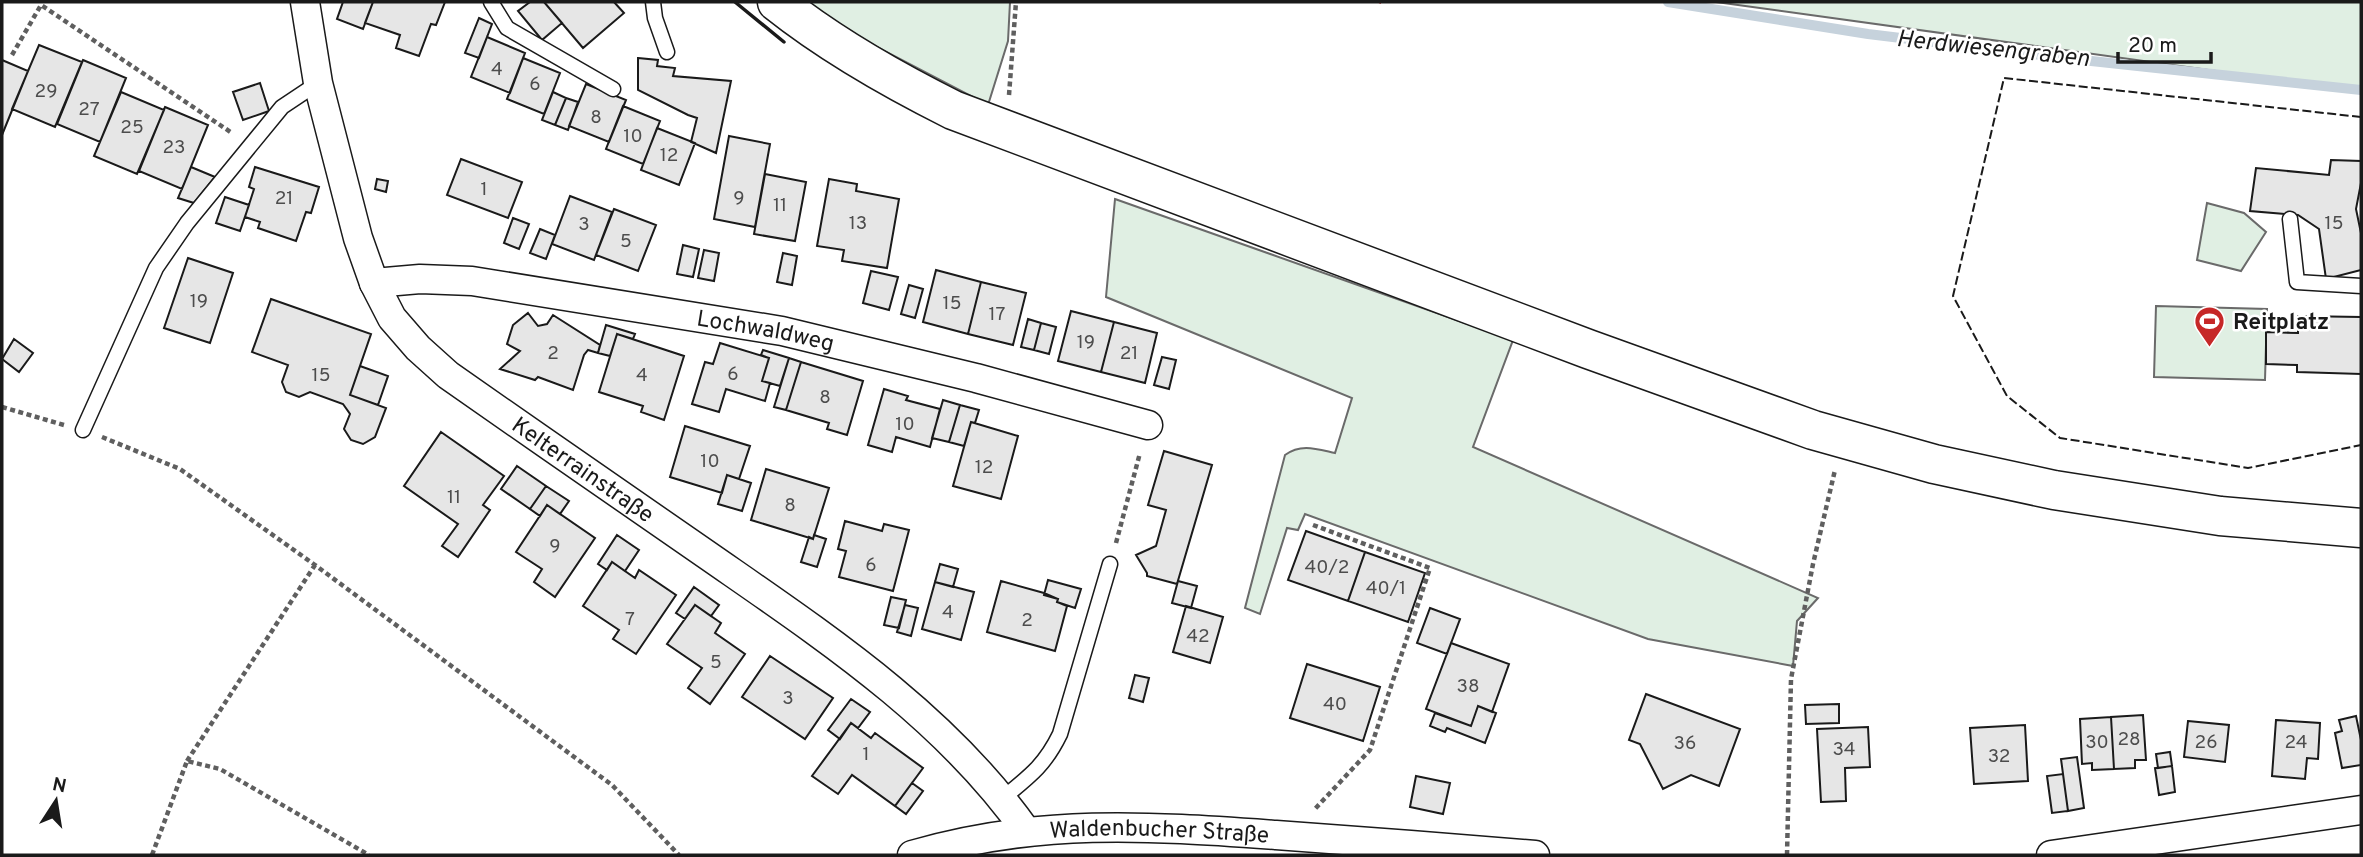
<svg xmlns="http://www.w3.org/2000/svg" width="2363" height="857" font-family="Overpass,sans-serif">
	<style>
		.green { fill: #e0efe3; stroke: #6a6a6a; stroke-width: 2 }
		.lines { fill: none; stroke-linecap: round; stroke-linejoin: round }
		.stream { stroke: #c6d2dc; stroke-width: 10 }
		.building { fill: #e6e6e6; stroke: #1a1a1a; stroke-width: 2 }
		.service-casing { stroke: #1a1a1a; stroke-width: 17 }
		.minor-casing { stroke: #1a1a1a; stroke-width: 31 }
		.secondary-casing { stroke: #1a1a1a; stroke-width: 41 }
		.path { stroke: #5f5f5f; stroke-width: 4.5; stroke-dasharray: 5 3.5; stroke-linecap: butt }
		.service { stroke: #fff; stroke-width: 14 }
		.minor { stroke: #fff; stroke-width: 28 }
		.secondary { stroke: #fff; stroke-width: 38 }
		.fence { stroke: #1a1a1a; stroke-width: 2; stroke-dasharray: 9 3.5; stroke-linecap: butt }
		.wall { stroke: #1a1a1a; stroke-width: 3.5 }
		.power { stroke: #c62828; stroke-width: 2; stroke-dasharray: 24 5 3.5 5; stroke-linecap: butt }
		.labels { text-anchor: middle; stroke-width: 5; stroke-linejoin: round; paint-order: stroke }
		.number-label { font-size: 19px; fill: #4d4d4d }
		.poi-label { font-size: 23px; font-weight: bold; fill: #1a1a1a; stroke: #fff; text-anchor: start }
		.street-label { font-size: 23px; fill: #1a1a1a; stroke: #fff }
		.water-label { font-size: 24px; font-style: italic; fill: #1a1a1a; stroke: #fff }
	</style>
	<rect width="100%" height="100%" fill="#fff"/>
	<path class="green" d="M805,2H1010L1008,41L988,105L825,20Z
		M1716,2H2361V91Z
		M1115,199L1513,340L1473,447L1818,598L1797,621L1793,666L1648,639L1305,514L1298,530L1287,528L1260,614L1245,608L1285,455C1301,443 1317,449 1335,453L1352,398L1106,297Z
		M2207,203L2244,213L2266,232L2241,271L2197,260Z
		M2156,306L2267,309L2265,380L2154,377Z"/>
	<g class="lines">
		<path class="stream" d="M1668,2L1868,34L2082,60L2361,90"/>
	</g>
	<path class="building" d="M343,2H373L363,29L337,19Z
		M373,2H445L436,25L431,24L419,56L396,48L400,35L365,23Z
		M530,2H544L562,23L542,40L518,11Z
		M544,2H614L624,13L583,48Z
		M479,18L492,24L479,58L465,53Z
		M487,37L525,53L510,93L471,77Z
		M39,45L82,62L55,127L12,109Z
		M523,58L560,73L544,114L507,99Z
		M638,58L658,60L657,66L675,68L673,76L731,81L716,153L691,142L697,118L688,115L638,90Z
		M2,60L28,71L2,135Z
		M83,60L126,78L100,142L57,124Z
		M260,83L269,111L243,120L233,92Z
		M586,84L626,100L609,142L569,126Z
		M121,92L164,110L137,174L94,156Z
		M553,92L566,98L555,125L542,120Z
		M566,98L578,102L568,130L555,125Z
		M623,106L660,121L643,164L606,149Z
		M165,107L208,125L182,189L139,171Z
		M657,128L695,143L679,185L641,170Z
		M729,136L770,144L755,227L714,219Z
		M461,159L522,182L508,218L447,195Z
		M2331,160L2361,161V183L2356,209L2361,233V270L2326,279L2319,229L2298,215L2250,211L2256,168L2329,175Z
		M191,167L215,177L194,203L178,198Z
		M255,167L319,187L311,213L306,212L296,241L258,228L260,222L245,217L254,189L249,187Z
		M765,174L806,182L795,241L754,234Z
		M377,179L388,181L386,192L375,189Z
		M829,179L857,184L856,191L899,199L887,268L842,261L844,250L817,246Z
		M570,196L612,212L594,260L552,244Z
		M225,197L249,205L240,231L216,223Z
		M614,209L656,225L638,271L596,255Z
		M513,218L529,224L519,249L504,243Z
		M540,229L555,235L546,259L530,253Z
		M683,245L699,249L693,277L677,274Z
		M704,250L719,253L714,281L698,278Z
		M783,253L797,256L792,285L777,282Z
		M188,258L233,273L210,343L164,328Z
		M936,270L981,282L968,334L923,322Z
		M871,271L898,277L889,310L863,303Z
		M981,282L1026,293L1013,345L968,334Z
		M909,285L923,289L915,318L901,314Z
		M271,299L371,334L350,395L386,408L375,437L363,444L351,440L344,429L350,414L343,404L310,392L299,397L286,392L282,382L288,365L252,352Z
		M1071,311L1114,322L1101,372L1058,361Z
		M528,313L538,326L547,324L553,315L600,345L598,353L588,350L584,355L573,390L538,377L535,380L500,369L520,351L507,344L513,325Z
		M2298,316L2361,317V374L2297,372V365L2266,364V332L2298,333Z
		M1028,319L1041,323L1034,350L1021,347Z
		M1114,322L1157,333L1145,383L1101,372Z
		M1041,323L1056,327L1049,354L1034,350Z
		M606,325L635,334L633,339L617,334L610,356L598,353Z
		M617,334L684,356L664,420L641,412L643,406L599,392Z
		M14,339L33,353L19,372L2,359Z
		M720,343L769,358L762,381L770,383L765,401L726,389L719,412L692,404L705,362L713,364Z
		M763,350L789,358L780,386L762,381L769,358L761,355Z
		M1162,357L1176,360L1169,389L1154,385Z
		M789,358L801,362L786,410L774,407Z
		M801,362L863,381L847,435L827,429L829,423L786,410Z
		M360,366L388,376L378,405L350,395Z
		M884,389L908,396L906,400L940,409L930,447L896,437L892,452L868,445Z
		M943,400L960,405L949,442L932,438Z
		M960,405L979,410L975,423L971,422L964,446L949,442Z
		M971,422L1018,436L1001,499L953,486Z
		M685,426L750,446L739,479L727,475L722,493L670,477Z
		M441,432L504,476L483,505L490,510L458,557L442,546L458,524L404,486Z
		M1164,451L1212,465L1177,584L1147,576V573L1136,555L1156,546L1166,510L1148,505Z
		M517,466L546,486L530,509L501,489Z
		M766,469L829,488L813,539L751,520Z
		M727,475L751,483L742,511L718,504Z
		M546,486L569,501L560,514L547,505L540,516L530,509Z
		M547,505L595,538L555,597L534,582L542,569L516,552Z
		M845,521L882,531L884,524L909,530L893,591L839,577L846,551L838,549Z
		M1306,531L1365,552L1348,601L1288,580Z
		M617,535L639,550L625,571L612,562L607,570L598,564Z
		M814,535L826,539L817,567L801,562L809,537L813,539Z
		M1365,552L1425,573L1408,622L1348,601Z
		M612,562L635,578L639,570L676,595L636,654L613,639L619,630L583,606Z
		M940,564L958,569L953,587L935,582Z
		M1048,580L1081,589L1075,608L1057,602L1058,599L1044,595Z
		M1001,581L1044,593L1058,599L1057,602L1067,606L1055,651L987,632Z
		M1178,581L1197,586L1191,608L1172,603Z
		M935,582L974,592L961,640L922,629Z
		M694,587L719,605L711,616L695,605L685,619L676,613Z
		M891,597L906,600L899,628L884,625Z
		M695,605L721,623L715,633L745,654L710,704L688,688L702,668L667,644Z
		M905,605L918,608L911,636L897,632Z
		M1186,606L1223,617L1210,663L1173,652Z
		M1430,608L1460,619L1447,654L1417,643Z
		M1451,643L1509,664L1492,712L1478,706L1471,726L1426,709Z
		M770,656L833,698L805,739L742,697Z
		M1307,664L1380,687L1363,741L1290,718Z
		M1135,675L1149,678L1143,702L1129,698Z
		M1646,694L1740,729L1719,786L1691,775L1663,789L1640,744L1629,740Z
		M851,699L870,712L858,728L851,723L840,739L828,730Z
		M1839,704V723L1806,724L1805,705Z
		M1478,706L1496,713L1485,743L1447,728L1445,732L1430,726L1435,713L1471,726Z
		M2143,715L2146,760H2135V768L2114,769L2111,717Z
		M2356,716L2361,740V765L2342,768L2335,733L2342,731L2339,720Z
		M2111,717L2114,769L2092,770V763L2082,764L2080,719Z
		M2276,720L2320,723L2318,759L2307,758L2305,779L2272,776Z
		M2188,721L2229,725L2225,762L2184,757Z
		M851,723L871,738L875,733L923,768L895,806L852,775L838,794L812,776Z
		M2025,725L2028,781L1974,784L1970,728Z
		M1868,727L1870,767L1845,768L1846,801L1821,802L1817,729Z
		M2170,752L2172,766L2158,768L2156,754Z
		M2077,757L2084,808L2068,811L2061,759Z
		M2172,766L2175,792L2159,795L2155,768Z
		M2063,774L2068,811L2052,813L2047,776Z
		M1416,776L1450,783L1443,814L1410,807Z
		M912,783L923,791L906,814L895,806Z"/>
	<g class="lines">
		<defs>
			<path id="service" d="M491,2L507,28L613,89
				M653,2L655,18L667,52
				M2290,219L2297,282L2361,286
				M83,430L156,268L187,223L282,107L318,83
				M1003,798C1030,776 1045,765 1060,734L1110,564"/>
			<g id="minor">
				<path id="s1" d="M305,2L318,83L358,238L374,283L392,318L418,348L448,375C535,436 623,497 710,557C825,637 945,716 1026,831"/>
				<path id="s2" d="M374,283L420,279L472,281L782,331L976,378L1148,425"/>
				<path id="s3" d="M912,855C1038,818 1148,826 1276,835C1362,841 1449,848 1535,855"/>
				<path d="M2051,855L2361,810"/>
			</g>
			<path id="secondary" d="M777,2C831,45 891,79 953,110L1588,349L1813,430L1934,464L2054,490L2220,516L2361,528"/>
		</defs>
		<use href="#service" class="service-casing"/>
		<use href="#minor" class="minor-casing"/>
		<use href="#secondary" class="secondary-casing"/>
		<path class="path" d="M12,55L41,5L232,133
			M1009,95L1016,2
			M2,407L64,425
			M102,437L180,469L315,565L612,785L679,855
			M1313,525L1430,568L1370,750L1314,810
			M1116,543L1140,453
			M187,761L315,565
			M152,855L187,761L220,769L369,855
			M1787,855L1791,679L1813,564L1835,470"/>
		<use href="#service" class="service"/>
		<use href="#minor" class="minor"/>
		<use href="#secondary" class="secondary"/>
		<path class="fence" d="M2361,117L2004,78L1953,296L2007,396L2060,438L2248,468L2361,445"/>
		<path class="wall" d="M735,2L784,42"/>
		<path class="power" d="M1379,2L1381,3"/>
	</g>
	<defs>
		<symbol id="stadium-pin" viewBox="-11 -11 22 30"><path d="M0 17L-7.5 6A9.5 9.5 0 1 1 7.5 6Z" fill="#c62828" stroke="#fff"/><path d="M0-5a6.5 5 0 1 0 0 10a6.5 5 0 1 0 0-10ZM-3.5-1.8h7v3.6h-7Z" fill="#fff"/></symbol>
	</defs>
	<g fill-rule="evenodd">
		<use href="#stadium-pin" x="2192" y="304" width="35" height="47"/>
	</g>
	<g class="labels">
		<g class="number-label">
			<text x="497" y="75">4</text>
			<text x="535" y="90">6</text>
			<text x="46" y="97">29</text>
			<text x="89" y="115">27</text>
			<text x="596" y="123">8</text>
			<text x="132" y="133">25</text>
			<text x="633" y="142">10</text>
			<text x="174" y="153">23</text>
			<text x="669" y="161">12</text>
			<text x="484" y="195">1</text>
			<text x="284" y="204">21</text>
			<text x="739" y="204">9</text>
			<text x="780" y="211">11</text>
			<text x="858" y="229">13</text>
			<text x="2334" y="229">15</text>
			<text x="584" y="230">3</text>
			<text x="626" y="247">5</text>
			<text x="199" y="307">19</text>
			<text x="952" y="309">15</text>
			<text x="997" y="320">17</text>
			<text x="1086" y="348">19</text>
			<text x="553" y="359">2</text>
			<text x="1129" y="359">21</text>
			<text x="733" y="380">6</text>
			<text x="321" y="381">15</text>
			<text x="642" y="381">4</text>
			<text x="825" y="403">8</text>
			<text x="905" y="430">10</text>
			<text x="710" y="467">10</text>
			<text x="984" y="473">12</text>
			<text x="454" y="503">11</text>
			<text x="790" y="511">8</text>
			<text x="555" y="552">9</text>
			<text x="871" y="571">6</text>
			<text x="1327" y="573">40/2</text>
			<text x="1386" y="594">40/1</text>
			<text x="948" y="618">4</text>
			<text x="630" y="625">7</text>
			<text x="1027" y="626">2</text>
			<text x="1198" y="642">42</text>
			<text x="716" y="668">5</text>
			<text x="1468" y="692">38</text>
			<text x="788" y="704">3</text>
			<text x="1335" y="710">40</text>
			<text x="2129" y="745">28</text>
			<text x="2097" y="748">30</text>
			<text x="2206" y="748">26</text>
			<text x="2296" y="748">24</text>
			<text x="1685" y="749">36</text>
			<text x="1844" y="755">34</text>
			<text x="866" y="760">1</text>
			<text x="1999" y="762">32</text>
		</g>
		<g class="poi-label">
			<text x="2233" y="329">Reitplatz</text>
		</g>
		<g class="street-label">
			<text dy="8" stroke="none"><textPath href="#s2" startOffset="396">Lochwaldweg</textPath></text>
			<text dy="8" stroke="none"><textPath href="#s1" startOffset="574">Kelterrainstraße</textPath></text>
			<text dy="8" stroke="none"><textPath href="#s3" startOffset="250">Waldenbucher Straße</textPath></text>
		</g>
		<g class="water-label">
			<text transform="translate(1993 48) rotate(6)" y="8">Herdwiesengraben</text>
		</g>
	</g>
	<rect width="2363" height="857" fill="none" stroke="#1a1a1a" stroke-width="7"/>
	<g transform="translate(56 801) rotate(12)" stroke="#ffffff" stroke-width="5" paint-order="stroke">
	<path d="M0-5L12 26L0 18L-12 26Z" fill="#1a1a1a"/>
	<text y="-10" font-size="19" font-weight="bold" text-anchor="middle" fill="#1a1a1a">N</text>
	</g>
	<path d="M2118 52v10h93v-10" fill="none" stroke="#1a1a1a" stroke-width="3.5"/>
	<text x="2128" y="52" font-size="21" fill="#1a1a1a" stroke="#ffffff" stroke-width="5" paint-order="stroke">20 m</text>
</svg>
